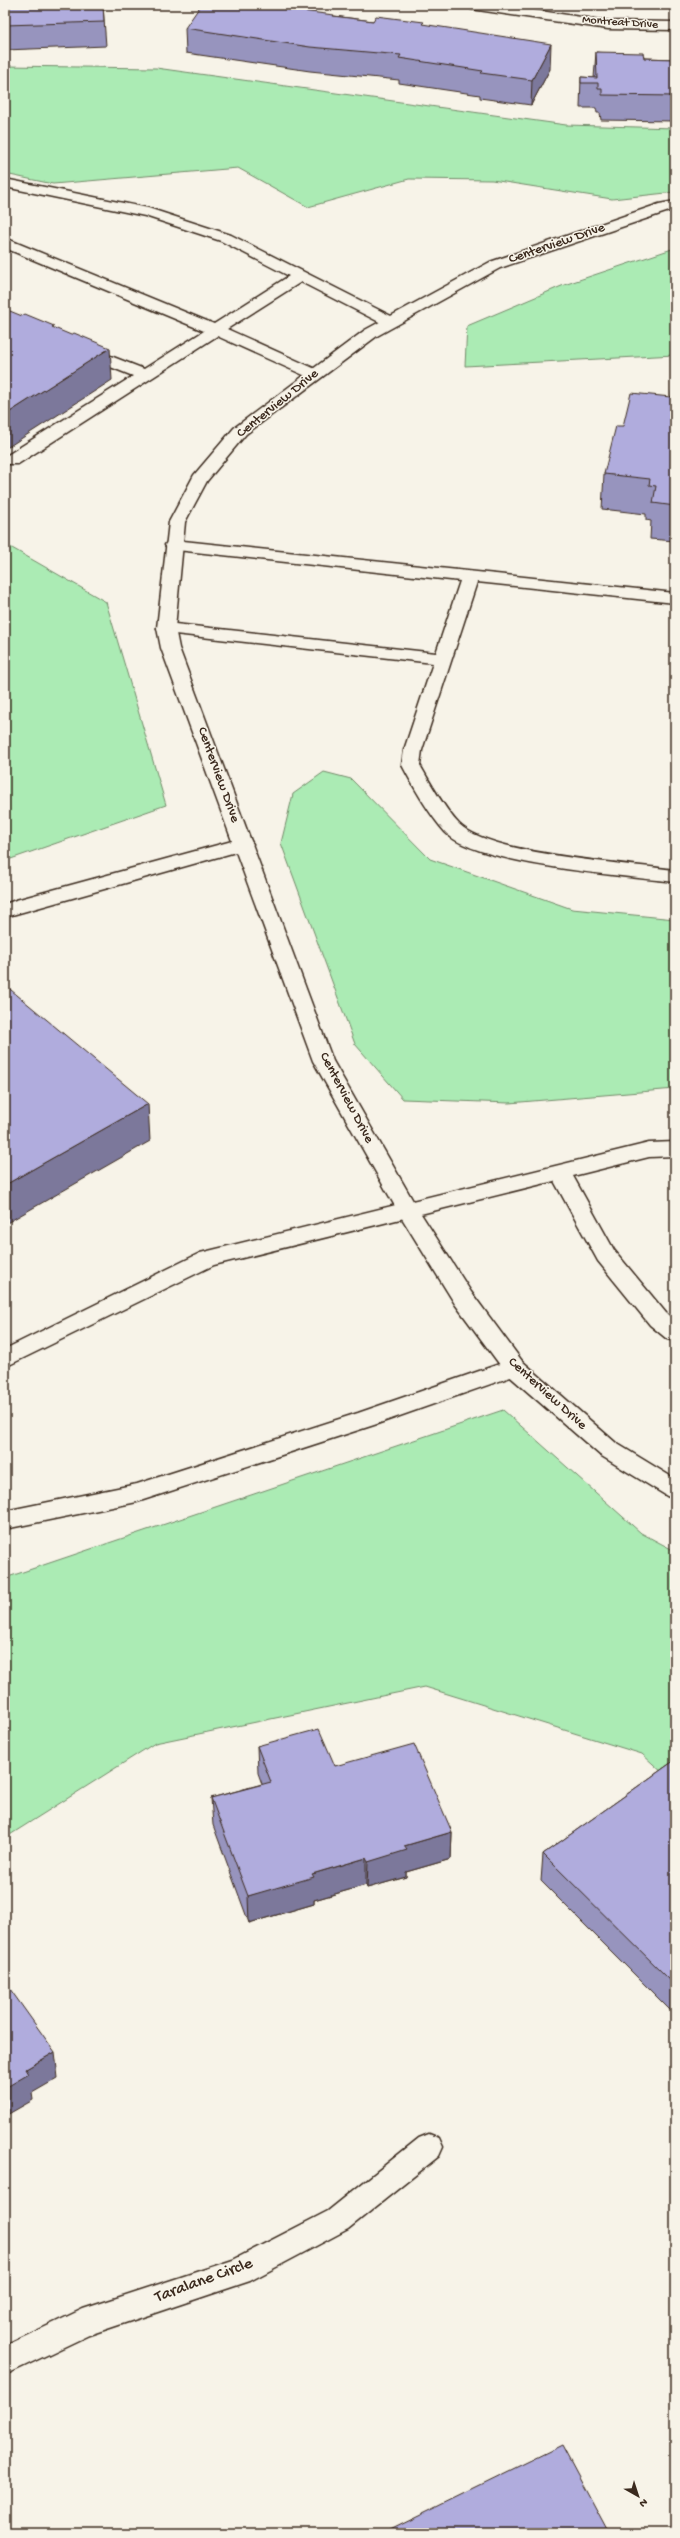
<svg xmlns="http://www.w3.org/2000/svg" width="680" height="2538" font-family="'Gochi Hand',sans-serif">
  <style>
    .green { fill: #abebb4; stroke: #738a69 }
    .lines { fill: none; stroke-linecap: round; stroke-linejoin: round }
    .lane-casing { stroke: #3b2a1e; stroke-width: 3 }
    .street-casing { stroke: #3b2a1e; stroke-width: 3 }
    .lane { fill: #f7f3e8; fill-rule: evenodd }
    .street { fill: #f7f3e8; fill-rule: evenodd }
    .wall { fill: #9794be; stroke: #3b2a1e }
    .shaded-wall { fill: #7b789b; stroke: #3b2a1e }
    .building { fill: #b0acdd; stroke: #3b2a1e }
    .labels { text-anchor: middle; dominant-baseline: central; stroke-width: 3; stroke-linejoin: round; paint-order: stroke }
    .far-street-label { font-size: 12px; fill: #3b2a1e; stroke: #f7f3e8 }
    .street-label { font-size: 14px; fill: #3b2a1e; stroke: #f7f3e8 }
    .near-street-label { font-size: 17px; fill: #3b2a1e; stroke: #f7f3e8 }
  </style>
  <rect width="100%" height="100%" fill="#f7f3e8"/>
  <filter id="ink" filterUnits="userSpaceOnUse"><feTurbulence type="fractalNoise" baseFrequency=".025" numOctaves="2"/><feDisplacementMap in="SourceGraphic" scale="8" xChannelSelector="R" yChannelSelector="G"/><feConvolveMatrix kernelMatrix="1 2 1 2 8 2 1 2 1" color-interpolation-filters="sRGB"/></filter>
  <g filter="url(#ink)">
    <g class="green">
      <polygon points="5,66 156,68 566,125 675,128 675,192 612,199 492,180 409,179 308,207 238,168 53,184 5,174"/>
      <polygon points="675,248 675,355 465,366 467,326 564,285"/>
      <polygon points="5,544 106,602 166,805 5,861"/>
      <polygon points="324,772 351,779 430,859 572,909 675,919 675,1089 509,1103 403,1099 355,1044 281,843 293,794"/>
      <polygon points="503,1410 641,1533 675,1551 675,1784 642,1754 425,1687 155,1743 5,1838 5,1578"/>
    </g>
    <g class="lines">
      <g class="lane-casing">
        <g id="lane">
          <polygon points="5,179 148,208 231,235 397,319 399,322 397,325 385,325 301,282 227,329 320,371 322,374 320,377 308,377 217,336 18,464 6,464 6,456 133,376 78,354 76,351 78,348 90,348 144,369 204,331 5,248 5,238 214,324 289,276 221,241 145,216 5,187"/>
          <path d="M 174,540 L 675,593 L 675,603 L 477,582 L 422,750 L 420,765 C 429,781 446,811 459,824 C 490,855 627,863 675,870 L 675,882 C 627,876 475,865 445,832 C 429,814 413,786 402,765 L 404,750 L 433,663 L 166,633 L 160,632 L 157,628 L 160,624 L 166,623 L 436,653 L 460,581 L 168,549 L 165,545 L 168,541 Z"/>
          <polygon points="243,838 250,840 253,844 250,848 5,917 5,904 16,900"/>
          <polygon points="675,1142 675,1156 649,1157 573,1176 614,1250 666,1313 675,1321 675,1341 667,1339 650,1325 598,1261 554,1181 214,1265 5,1367 5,1349 200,1253 649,1143"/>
          <polygon points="514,1359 522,1361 525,1367 522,1373 374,1425 137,1502 5,1529 5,1511 137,1484 358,1413"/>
        </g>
      </g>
      <g class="street-casing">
        <g id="street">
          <polygon points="464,5 499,5 608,21 675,22 675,30 608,29 471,9"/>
          <polygon points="675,201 675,209 500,268 377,336 246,434 207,481 185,522 175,628 179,648 333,1061 416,1206 471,1292 522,1361 616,1443 675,1479 675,1499 667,1496 600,1455 506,1373 455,1304 400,1215 313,1061 161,648 157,628 169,522 194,475 234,428 365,330 490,262 659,204"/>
          <polygon points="429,2134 439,2138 443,2147 439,2156 348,2229 250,2281 89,2335 5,2375 5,2346 83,2309 233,2260 328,2211 419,2138"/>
        </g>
      </g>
      <use href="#lane" class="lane"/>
      <use href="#street" class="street"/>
    </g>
    <g class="wall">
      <polygon points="5,5 103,5 106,46 5,50"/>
      <polygon points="295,10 334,16 373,21 424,25 550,69 531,105 480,98 480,95 399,83 399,80 310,71 186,53 185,28"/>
      <polygon points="596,52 644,58 675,59 675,121 601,120 600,113 597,113 596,108 580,108 581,77 594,78"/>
      <polygon points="675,380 675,541 650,539 651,521 646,520 646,514 602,509 604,474 623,426 671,397"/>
      <polygon points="257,1746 335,1766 452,1832 451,1859 406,1872 406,1877 367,1888 366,1885 314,1900 314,1904 249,1923 213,1825 211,1798 262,1784 258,1773"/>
      <polygon points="675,1760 675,2015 541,1881 543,1854"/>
    </g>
    <g class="shaded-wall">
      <polygon points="551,44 550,69 531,105 532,80"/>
      <polygon points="110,348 112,380 5,449 5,415"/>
      <polygon points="148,1104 150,1141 5,1224 5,1185"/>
      <polygon points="452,1832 451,1859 406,1872 406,1877 367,1888 368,1862 404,1846"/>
      <polygon points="366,1858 366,1885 314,1900 314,1904 249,1923 248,1896 312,1874"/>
      <polygon points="55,2052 58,2078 32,2093 33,2100 5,2116 5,2088 26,2069"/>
    </g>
    <g class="building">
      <polygon points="5,5 103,5 104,22 5,25"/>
      <polygon points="201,5 282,5 295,7 294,10 334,15 333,16 373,21 376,16 424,22 422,24 551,44 532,80 481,73 483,71 399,58 401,55 310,47 185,28"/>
      <polygon points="596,52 643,53 644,58 675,59 675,96 602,95 602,88 598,88 598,83 581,83 581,77 597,78"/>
      <polygon points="5,309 22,316 25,314 54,326 52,327 71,335 74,333 110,348 5,415"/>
      <polygon points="675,380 675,506 653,503 656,486 649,485 650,479 604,474 616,426 623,426 631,393 671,397"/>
      <polygon points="5,985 148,1104 5,1185"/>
      <polygon points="319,1729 335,1766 414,1744 452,1832 404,1846 407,1850 368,1862 366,1858 312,1874 314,1877 248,1896 211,1798 271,1782 257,1746"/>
      <polygon points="675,1760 675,1985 543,1854"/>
      <polygon points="5,1982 55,2052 26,2069 29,2074 5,2088"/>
      <polygon points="562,2445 609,2533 382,2533"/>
    </g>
  </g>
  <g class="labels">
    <g class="far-street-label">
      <text transform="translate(620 23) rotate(4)">Montreat Drive</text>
    </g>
    <g class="street-label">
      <text transform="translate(557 244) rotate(-19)">Centerview Drive</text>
      <text transform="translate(278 404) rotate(-39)">Centerview Drive</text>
      <text transform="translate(218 775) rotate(70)">Centerview Drive</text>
      <text transform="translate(346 1098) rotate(62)">Centerview Drive</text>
      <text transform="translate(547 1394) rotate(42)">Centerview Drive</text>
    </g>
    <g class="near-street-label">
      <text transform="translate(204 2281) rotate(-20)">Taralane Circle</text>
    </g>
  </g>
  <rect width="680" height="2538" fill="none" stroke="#f7f3e8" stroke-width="20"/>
  <rect x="10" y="10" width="660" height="2518" fill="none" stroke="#3b2a1e" stroke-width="1.5" filter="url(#ink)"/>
  <g transform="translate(638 2496) rotate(141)" stroke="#f7f3e8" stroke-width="3" paint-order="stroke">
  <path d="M0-3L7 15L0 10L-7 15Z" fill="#3b2a1e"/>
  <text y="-6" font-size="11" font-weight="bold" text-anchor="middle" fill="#3b2a1e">N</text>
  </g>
</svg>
